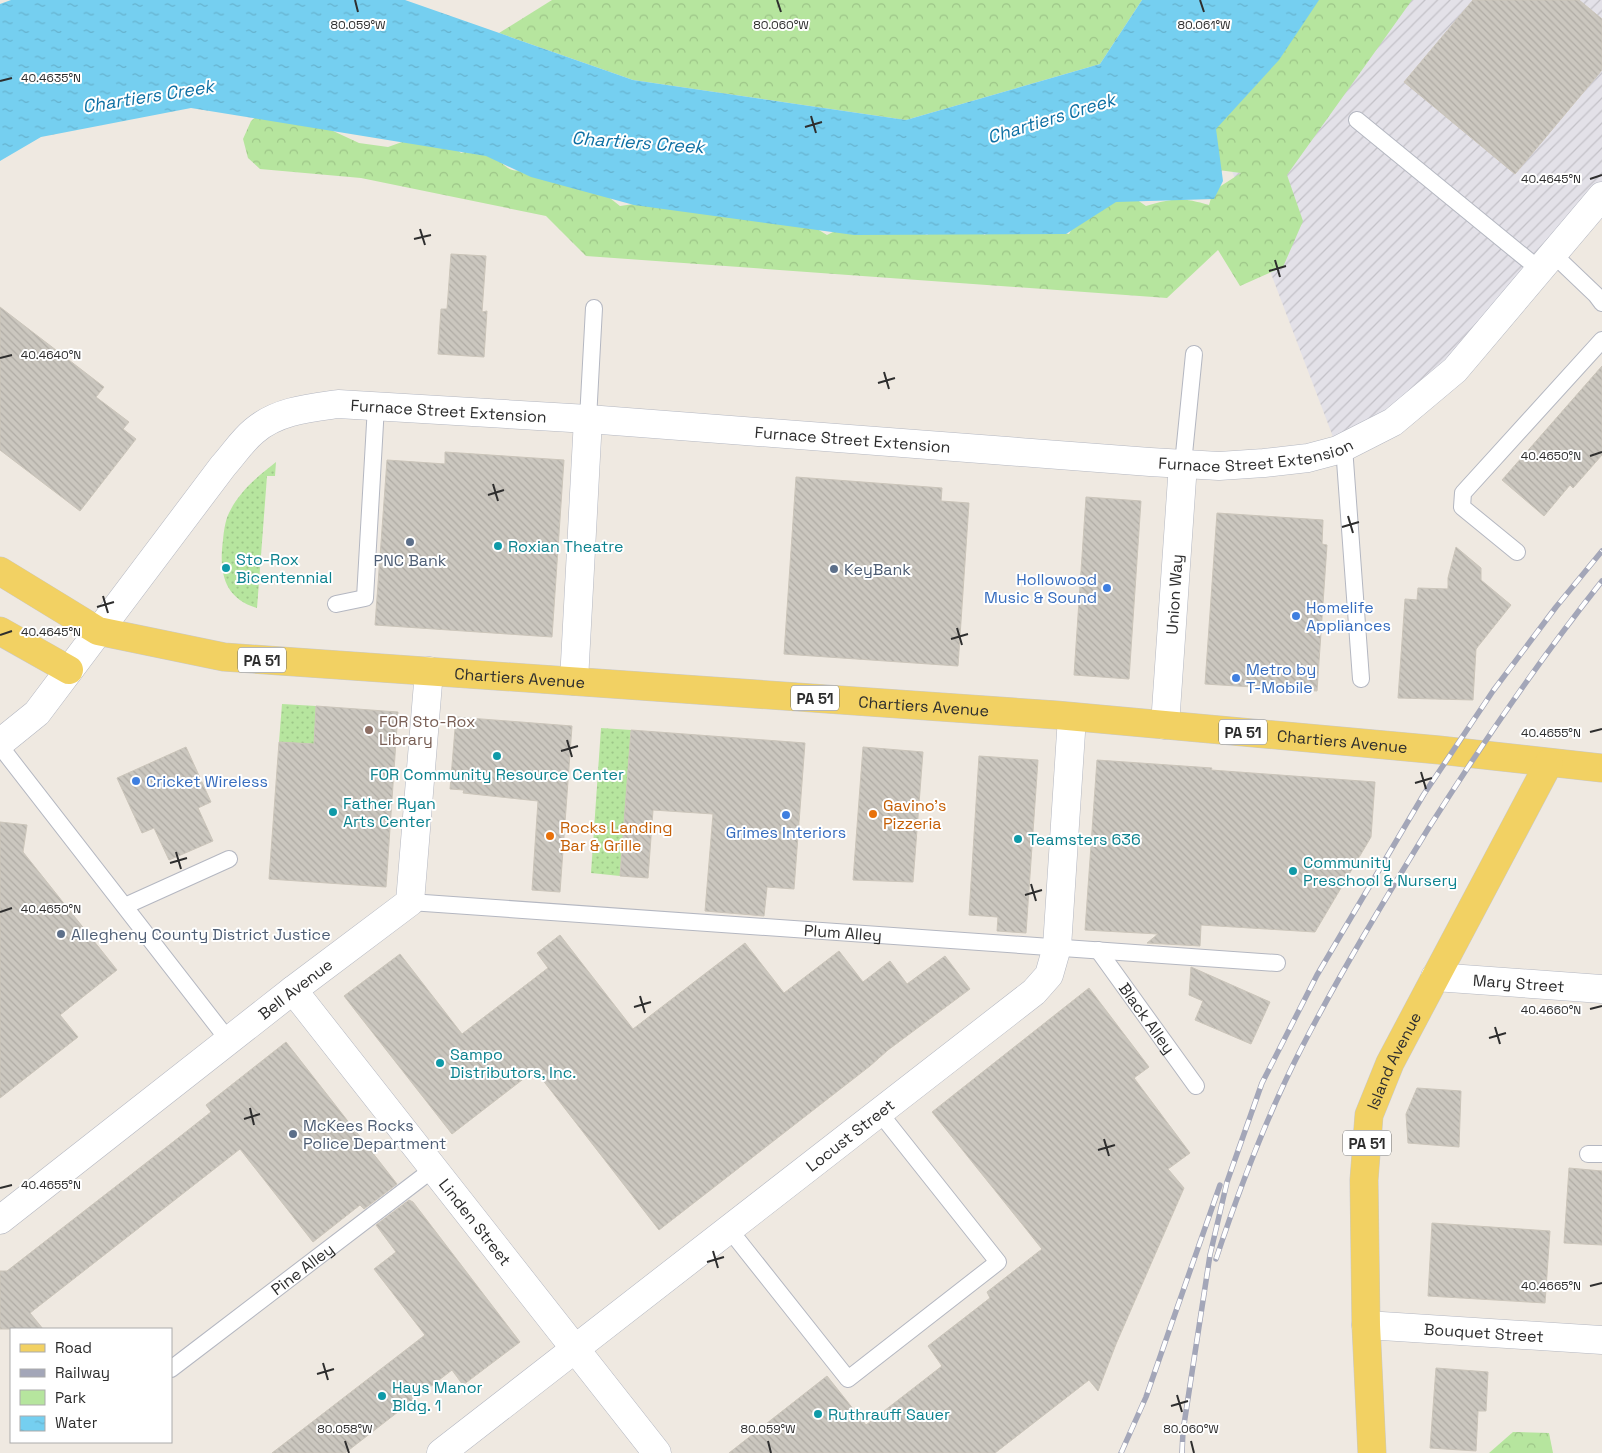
<svg xmlns="http://www.w3.org/2000/svg" width="1602" height="1453" font-family="'Space Grotesk',sans-serif">
  <style>
    .industrial { fill: url(#industrial-furrows) }
    .green { fill: url(#green-dots) }
    .forest { fill: url(#forest-crowns) }
    .water { fill: url(#water-ripples) }
    .building { fill: url(#building-back-hatch); stroke: #cbc5ba }
    .lines { fill: none; stroke-linecap: round; stroke-linejoin: round }
    .service-casing { stroke: #b4b7c1; stroke-width: 18 }
    .minor-casing { stroke: #b4b7c1; stroke-width: 29 }
    .primary-casing { stroke: #c9c9c9; stroke-width: 29 }
    .service { stroke: #fff; stroke-width: 16 }
    .minor { stroke: #fff; stroke-width: 28 }
    .primary { stroke: #f2d163; stroke-width: 28 }
    .rail-casing { stroke: #a3a6b8; stroke-width: 5.5 }
    .rail { stroke: #fff; stroke-width: 4; stroke-dasharray: 11; stroke-linecap: butt }
    .ticks { fill: none; stroke: #2e2e2e; stroke-width: 2 }
    .service-dot { fill: #5c6f8a; stroke: #fff; stroke-width: 2 }
    .culture-dot { fill: #0f9aa8; stroke: #fff; stroke-width: 2 }
    .shop-dot { fill: #3f7fe0; stroke: #fff; stroke-width: 2 }
    .education-dot { fill: #8d6e63; stroke: #fff; stroke-width: 2 }
    .food-dot { fill: #e8710a; stroke: #fff; stroke-width: 2 }
    .labels { text-anchor: middle; dominant-baseline: central; stroke-width: 4; stroke-linejoin: round; paint-order: stroke }
    .shield { fill: #fff; stroke: #6d6d6d; stroke-width: 1 }
    .shield-label { font-size: 15px; font-weight: bold; fill: #2e2e2e }
    .street-label { font-size: 16px; fill: #2e2e2e; stroke: #fff }
    .culture-label { font-size: 16px; fill: #0d838f; stroke: #fff; text-anchor: start }
    .service-label { font-size: 16px; fill: #4e5e75; stroke: #fff; text-anchor: start }
    .shop-label { font-size: 16px; fill: #366cbe; stroke: #fff; text-anchor: start }
    .education-label { font-size: 16px; fill: #785e54; stroke: #fff; text-anchor: start }
    .food-label { font-size: 16px; fill: #c56008; stroke: #fff; text-anchor: start }
    .water-label { font-size: 18px; font-style: italic; fill: #0d6fa3; stroke: #fff }
    .ticks-label { font-size: 12px; text-anchor: middle; fill: #2e2e2e; stroke: #fff; stroke-width: 4; stroke-linejoin: round; paint-order: stroke }
  </style>
  <defs>
    <pattern id="industrial-furrows" width="10" height="10" patternUnits="userSpaceOnUse" patternTransform="scale(1.25)"><rect width="10" height="10" fill="#e3e1e8"/><path d="M-1 1l2-2M0 10L10 0M9 11l2-2" fill="none" stroke="#c3c1c7"/></pattern>
    <pattern id="green-dots" width="8" height="8" patternUnits="userSpaceOnUse" patternTransform="scale(1.25)"><rect width="8" height="8" fill="#b6e59e"/><path d="M2 2h.1M6 6h.1" fill="none" stroke="#9dc588" stroke-width="1.8" stroke-linecap="round"/></pattern>
    <pattern id="forest-crowns" width="20" height="18" patternUnits="userSpaceOnUse" patternTransform="scale(1.25)"><rect width="20" height="18" fill="#b6e59e"/><path d="M2 6a3 3 0 1 1 6 0M12 15a3 3 0 1 1 6 0" fill="none" stroke="#9dc588"/></pattern>
    <pattern id="water-ripples" width="26" height="14" patternUnits="userSpaceOnUse" patternTransform="scale(1.25)"><rect width="26" height="14" fill="#75cff0"/><path d="M2 4q2-2 4 0t4 0M15 11q2-2 4 0t4 0" fill="none" stroke="#66b2ce"/></pattern>
    <pattern id="building-back-hatch" width="6" height="6" patternUnits="userSpaceOnUse" patternTransform="scale(1.25)"><rect width="6" height="6" fill="#cbc7bf"/><path d="M-1 5l2 2M0 0l6 6M5-1l2 2" fill="none" stroke="#afaba4"/></pattern>
  </defs>
  <rect width="100%" height="100%" fill="#efe9e1"/>
  <polygon class="industrial" points="1270,0 1602,0 1602,196 1497,322 1338,450 1216,129"/>
  <g class="green">
    <path d="M 276,462 L 275,476 L 267,476 L 257,608 C 223,598 219,571 223,540 C 224,531 225,521 229,513 C 239,492 258,476 276,462 Z"/>
    <polygon points="282,704 316,706 314,744 279,742"/>
    <polygon points="601,728 631,730 620,876 591,873"/>
  </g>
  <g class="forest">
    <polygon points="552,0 1142,0 1100,64 906,120 633,80 499,33"/>
    <path d="M 1311,0 L 1412,0 L 1287,175 L 1303,221 L 1283,267 L 1240,286 L 1218,250 L 1167,298 L 586,256 L 546,216 L 361,178 L 260,169 L 248,158 L 243,139 L 251,121 L 262,111 L 331,130 L 359,143 L 388,147 L 402,142 L 452,145 L 461,153 L 475,149 L 492,151 C 510,175 514,173 541,165 L 601,191 L 620,206 L 648,202 L 791,213 L 827,235 L 843,227 L 904,225 L 927,235 L 943,224 L 980,226 L 984,235 L 1004,226 L 1032,227 L 1069,234 L 1080,214 L 1130,195 L 1146,206 C 1173,198 1182,197 1209,205 L 1213,191 L 1241,173 L 1203,168 L 1193,156 Z"/>
    <polygon points="1513,1432 1549,1433 1553,1453 1489,1453"/>
  </g>
  <polygon class="water" points="11,0 405,0 633,80 906,120 1100,64 1142,0 1319,0 1279,60 1216,129 1223,181 1214,199 1116,202 1066,234 854,235 634,205 531,177 486,156 191,108 41,137 0,161 0,4"/>
  <g class="building">
    <polygon points="1473,0 1579,0 1602,19 1602,70 1515,174 1404,82"/>
    <polygon points="451,254 486,256 482,312 487,311 484,357 438,354 441,309 447,309"/>
    <polygon points="0,307 104,387 96,397 129,422 123,429 136,439 80,511 0,450"/>
    <polygon points="1602,366 1602,455 1573,488 1570,485 1544,516 1502,480"/>
    <polygon points="445,452 564,460 552,637 375,625 387,460 445,464"/>
    <polygon points="796,477 942,488 941,501 969,503 958,666 784,654"/>
    <polygon points="1086,497 1141,501 1129,679 1074,675"/>
    <polygon points="1217,513 1323,520 1322,544 1327,545 1317,691 1205,684"/>
    <polygon points="1456,547 1481,568 1481,580 1511,605 1476,649 1473,700 1398,698 1405,599 1417,600 1418,588 1448,589 1448,578"/>
    <polygon points="316,706 398,712 386,887 269,879 279,742 314,744"/>
    <polygon points="456,717 572,726 560,892 532,890 538,801 463,793 464,790 450,789"/>
    <polygon points="631,730 805,743 794,889 767,887 764,916 705,911 713,814 653,810 648,878 620,876"/>
    <polygon points="186,747 211,802 198,808 213,841 169,860 154,828 142,833 117,778"/>
    <polygon points="863,747 923,752 913,882 853,880"/>
    <polygon points="979,756 1038,760 1026,933 997,931 998,917 969,915"/>
    <polygon points="1097,760 1212,768 1211,770 1375,782 1371,837 1315,932 1201,925 1200,946 1147,943 1158,934 1085,930"/>
    <polygon points="0,822 27,825 23,852 117,970 60,1015 78,1037 0,1098"/>
    <polygon points="560,935 633,1029 745,943 784,993 839,951 863,982 890,961 907,984 945,956 970,989 888,1050 870,1066 659,1230 535,1070 452,1134 344,996 400,954 462,1034 548,968 537,953"/>
    <polygon points="1191,967 1270,1002 1251,1044 1195,1020 1203,1001 1189,995"/>
    <polygon points="1089,988 1149,1067 1134,1078 1190,1153 1168,1169 1184,1188 1116,1344 1098,1391 1089,1380 995,1453 729,1453 827,1376 866,1425 942,1366 928,1346 990,1298 987,1292 1042,1249 932,1112"/>
    <polygon points="286,1042 397,1184 364,1209 360,1205 313,1242 240,1149 30,1313 43,1329 0,1329 0,1271 7,1271 173,1142 211,1112 206,1105"/>
    <polygon points="1417,1088 1461,1091 1459,1147 1408,1143 1406,1114"/>
    <polygon points="1569,1168 1602,1171 1602,1245 1564,1243"/>
    <polygon points="409,1200 413,1202 520,1342 463,1385 452,1370 345,1453 272,1453 425,1335 374,1269 396,1252 376,1225"/>
    <polygon points="1432,1223 1550,1231 1545,1303 1428,1296"/>
    <polygon points="1436,1368 1488,1372 1486,1411 1478,1411 1476,1451 1430,1448"/>
  </g>
  <g class="lines">
    <g class="service-casing">
      <g id="service">
        <polyline points="1357,120 1540,270"/>
        <polyline points="1553,254 1596,295 1602,303"/>
        <polyline points="588,419 594,308"/>
        <polyline points="1344,447 1361,679"/>
        <polyline points="1183,464 1194,354"/>
        <polyline points="1517,552 1462,507 1463,493 1602,340"/>
        <polyline points="336,604 365,598 376,406"/>
        <polyline points="0,746 229,1041"/>
        <path id="s1" d="M 410,902 L 1277,963"/>
        <polyline points="125,906 229,859"/>
        <path id="s2" d="M 1098,950 L 1196,1086"/>
        <polyline points="1588,1154 1602,1154"/>
        <polyline points="729,1229 848,1379 998,1262 879,1112"/>
        <path id="s3" d="M 171,1369 L 433,1169"/>
      </g>
    </g>
    <g class="minor-casing">
      <g id="minor">
        <polyline points="574,681 588,419"/>
        <path id="s4" d="M 1165,725 L 1183,464"/>
        <path id="s5" d="M 0,743 L 37,713 L 223,466 C 233,455 242,441 254,431 C 277,411 309,408 338,404 L 588,419 L 1150,462 L 1219,466 L 1264,463 L 1308,458 L 1338,450 L 1393,422 L 1455,370 L 1602,196"/>
        <path id="s6" d="M 1435,977 L 1602,989"/>
        <path id="s7" d="M 293,990 L 657,1453"/>
        <path id="s8" d="M 0,1220 L 293,990 L 410,902 L 429,671"/>
        <path id="s9" d="M 1366,1325 L 1602,1340"/>
        <path id="s10" d="M 441,1453 L 1034,992 L 1049,975 L 1057,947 L 1072,717"/>
      </g>
    </g>
    <g class="primary-casing">
      <g id="primary">
        <path id="s11" d="M 0,571 L 98,631 L 224,657 L 1056,715 L 1439,750 L 1602,768"/>
        <polyline points="0,631 69,670"/>
        <path id="s12" d="M 1372,1453 L 1366,1325 L 1364,1180 L 1369,1115 L 1390,1063 L 1549,763"/>
      </g>
    </g>
    <use href="#service" class="service"/>
    <use href="#minor" class="minor"/>
    <use href="#primary" class="primary"/>
    <g class="rail-casing">
      <g id="rail">
        <path d="M 1216,1259 C 1240,1187 1267,1115 1302,1047 C 1340,973 1384,901 1428,829 C 1482,744 1539,660 1602,581"/>
        <polyline points="1121,1453 1146,1397 1220,1185"/>
        <polyline points="1182,1453 1183,1431 1210,1255 1227,1182 1262,1083 1317,975 1424,794 1493,691 1556,607 1602,551"/>
      </g>
    </g>
    <use href="#rail" class="rail"/>
  </g>
  <path class="ticks" d="M 355,0 L 358,12M 777,0 L 781,12M 1200,0 L 1204,12M 0,81 L 12,78M 811,116 L 816,133M 805,127 L 822,122M 1590,179 L 1602,175M 420,229 L 425,245M 414,239 L 431,235M 1275,260 L 1280,277M 1269,271 L 1286,266M 0,358 L 12,355M 884,372 L 889,389M 878,383 L 895,378M 1590,456 L 1602,452M 493,484 L 498,501M 488,495 L 504,490M 1348,516 L 1353,533M 1342,527 L 1359,522M 103,596 L 108,613M 97,607 L 114,602M 957,628 L 962,645M 0,635 L 12,631M 951,639 L 968,634M 1590,732 L 1602,729M 567,740 L 572,757M 561,751 L 578,746M 1421,772 L 1426,789M 1415,783 L 1432,778M 176,852 L 181,869M 170,863 L 187,858M 1031,884 L 1036,901M 1025,895 L 1042,890M 0,912 L 12,908M 640,996 L 645,1013M 634,1007 L 651,1002M 1590,1009 L 1602,1006M 1495,1027 L 1500,1044M 1489,1038 L 1506,1033M 250,1108 L 254,1125M 244,1119 L 260,1114M 1104,1139 L 1109,1156M 1098,1150 L 1115,1145M 0,1188 L 12,1185M 713,1251 L 718,1268M 707,1262 L 724,1257M 1590,1286 L 1602,1283M 323,1363 L 328,1380M 317,1374 L 334,1369M 1177,1395 L 1182,1412M 1171,1406 L 1188,1401M 345,1441 L 349,1453M 768,1441 L 771,1453M 1191,1441 L 1194,1453"/>
  <g class="service-dot">
    <circle cx="410" cy="542" r="5"/>
    <circle cx="834" cy="569" r="5"/>
    <circle cx="61" cy="934" r="5"/>
    <circle cx="293" cy="1134" r="5"/>
  </g>
  <g class="culture-dot">
    <circle cx="498" cy="546" r="5"/>
    <circle cx="226" cy="568" r="5"/>
    <circle cx="497" cy="756" r="5"/>
    <circle cx="333" cy="812" r="5"/>
    <circle cx="1018" cy="839" r="5"/>
    <circle cx="1293" cy="871" r="5"/>
    <circle cx="440" cy="1063" r="5"/>
    <circle cx="382" cy="1396" r="5"/>
    <circle cx="818" cy="1414" r="5"/>
  </g>
  <g class="shop-dot">
    <circle cx="1107" cy="588" r="5"/>
    <circle cx="1296" cy="616" r="5"/>
    <circle cx="1236" cy="678" r="5"/>
    <circle cx="136" cy="781" r="5"/>
    <circle cx="786" cy="815" r="5"/>
  </g>
  <circle class="education-dot" cx="369" cy="730" r="5"/>
  <g class="food-dot">
    <circle cx="873" cy="814" r="5"/>
    <circle cx="550" cy="836" r="5"/>
  </g>
  <g class="labels">
    <g class="shield">
      <rect x="238" y="647.5" width="48" height="25" rx="4"/>
      <rect x="791" y="685.5" width="48" height="25" rx="4"/>
      <rect x="1219" y="719.5" width="48" height="25" rx="4"/>
      <rect x="1343" y="1130.5" width="48" height="25" rx="4"/>
    </g>
    <g class="shield-label">
      <text x="262" y="660">PA 51</text>
      <text x="815" y="698">PA 51</text>
      <text x="1243" y="732">PA 51</text>
      <text x="1367" y="1143">PA 51</text>
    </g>
    <g class="street-label">
      <text stroke="none"><textPath href="#s5" startOffset="604">Furnace Street Extension</textPath></text>
      <text stroke="none"><textPath href="#s5" startOffset="1009">Furnace Street Extension</textPath></text>
      <text stroke="none"><textPath href="#s5" startOffset="1414">Furnace Street Extension</textPath></text>
      <text stroke="none"><textPath href="#s4" startOffset="131">Union Way</textPath></text>
      <text stroke="none"><textPath href="#s11" startOffset="540">Chartiers Avenue</textPath></text>
      <text stroke="none"><textPath href="#s11" startOffset="945">Chartiers Avenue</textPath></text>
      <text stroke="none"><textPath href="#s11" startOffset="1365">Chartiers Avenue</textPath></text>
      <text stroke="none"><textPath href="#s1" startOffset="434">Plum Alley</textPath></text>
      <text stroke="none"><textPath href="#s6" startOffset="84">Mary Street</textPath></text>
      <text stroke="none"><textPath href="#s8" startOffset="375">Bell Avenue</textPath></text>
      <text stroke="none"><textPath href="#s2" startOffset="84">Black Alley</textPath></text>
      <text stroke="none"><textPath href="#s12" startOffset="398">Island Avenue</textPath></text>
      <text stroke="none"><textPath href="#s10" startOffset="518">Locust Street</textPath></text>
      <text stroke="none"><textPath href="#s7" startOffset="295">Linden Street</textPath></text>
      <text stroke="none"><textPath href="#s3" startOffset="165">Pine Alley</textPath></text>
      <text stroke="none"><textPath href="#s9" startOffset="118">Bouquet Street</textPath></text>
    </g>
    <g class="culture-label">
      <text x="508" y="546">Roxian Theatre</text>
      <text x="236" y="559">Sto-Rox<tspan x="236" dy="18">Bicentennial</tspan></text>
      <text x="497" y="774" text-anchor="middle">FOR Community Resource Center</text>
      <text x="343" y="803">Father Ryan<tspan x="343" dy="18">Arts Center</tspan></text>
      <text x="1028" y="839">Teamsters 636</text>
      <text x="1303" y="862">Community<tspan x="1303" dy="18">Preschool &amp; Nursery</tspan></text>
      <text x="450" y="1054">Sampo<tspan x="450" dy="18">Distributors, Inc.</tspan></text>
      <text x="392" y="1387">Hays Manor<tspan x="392" dy="18">Bldg. 1</tspan></text>
      <text x="828" y="1414">Ruthrauff Sauer</text>
    </g>
    <g class="service-label">
      <text x="410" y="560" text-anchor="middle">PNC Bank</text>
      <text x="844" y="569">KeyBank</text>
      <text x="71" y="934">Allegheny County District Justice</text>
      <text x="303" y="1125">McKees Rocks<tspan x="303" dy="18">Police Department</tspan></text>
    </g>
    <g class="shop-label">
      <text x="1097" y="579" text-anchor="end">Hollowood<tspan x="1097" dy="18">Music &amp; Sound</tspan></text>
      <text x="1306" y="607">Homelife<tspan x="1306" dy="18">Appliances</tspan></text>
      <text x="1246" y="669">Metro by<tspan x="1246" dy="18">T-Mobile</tspan></text>
      <text x="146" y="781">Cricket Wireless</text>
      <text x="786" y="832" text-anchor="middle">Grimes Interiors</text>
    </g>
    <g class="education-label">
      <text x="379" y="721">FOR Sto-Rox<tspan x="379" dy="18">Library</tspan></text>
    </g>
    <g class="food-label">
      <text x="883" y="805">Gavino's<tspan x="883" dy="18">Pizzeria</tspan></text>
      <text x="560" y="827">Rocks Landing<tspan x="560" dy="18">Bar &amp; Grille</tspan></text>
    </g>
    <g class="water-label">
      <text transform="translate(148 96) rotate(-9)">Chartiers Creek</text>
      <text transform="translate(1051 118) rotate(-17)">Chartiers Creek</text>
      <text transform="translate(638 142) rotate(4)">Chartiers Creek</text>
    </g>
  </g>
  <g class="ticks-label">
    <text x="358" y="29">80.059°W</text>
    <text x="781" y="29">80.060°W</text>
    <text x="1204" y="29">80.061°W</text>
    <text x="51" y="82">40.4635°N</text>
    <text x="1551" y="183">40.4645°N</text>
    <text x="51" y="359">40.4640°N</text>
    <text x="1551" y="460">40.4650°N</text>
    <text x="51" y="636">40.4645°N</text>
    <text x="1551" y="737">40.4655°N</text>
    <text x="51" y="913">40.4650°N</text>
    <text x="1551" y="1014">40.4660°N</text>
    <text x="51" y="1189">40.4655°N</text>
    <text x="1551" y="1290">40.4665°N</text>
    <text x="345" y="1433">80.058°W</text>
    <text x="768" y="1433">80.059°W</text>
    <text x="1191" y="1433">80.060°W</text>
  </g>
  <rect x="10" y="1328" width="162" height="115" fill="#ffffff" stroke="#ababab"/>
  <rect x="20" y="1344" width="25" height="8" fill="#f2d163" stroke="#ababab"/>
  <text x="55" y="1353" font-size="15" fill="#2e2e2e">Road</text>
  <rect x="20" y="1369" width="25" height="8" fill="#a3a6b8" stroke="#ababab"/>
  <text x="55" y="1378" font-size="15" fill="#2e2e2e">Railway</text>
  <rect x="20" y="1390" width="25" height="15" fill="#b6e59e" stroke="#ababab"/>
  <text x="55" y="1403" font-size="15" fill="#2e2e2e">Park</text>
  <rect x="20" y="1416" width="25" height="15" fill="url(#water-ripples)" stroke="#ababab"/>
  <text x="55" y="1428" font-size="15" fill="#2e2e2e">Water</text>
</svg>
